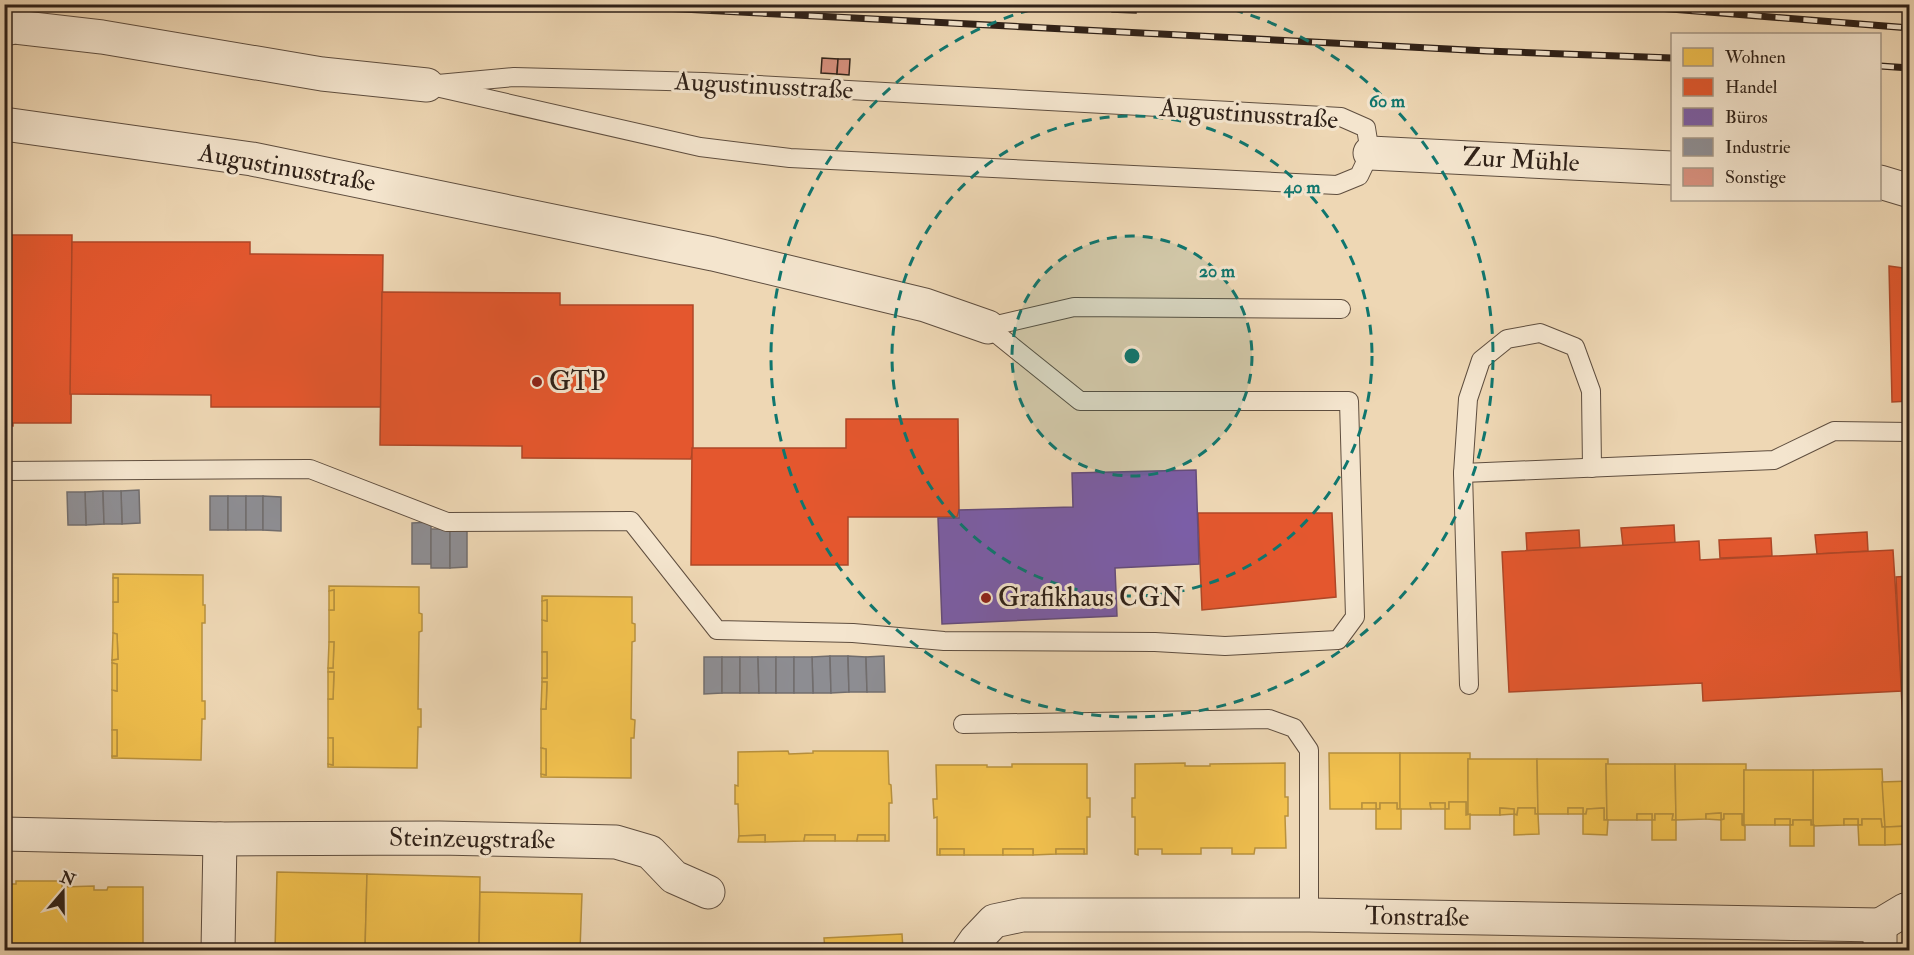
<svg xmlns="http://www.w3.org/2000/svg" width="1914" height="955" font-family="'IM FELL Double Pica',serif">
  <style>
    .homes { fill: #f2c14e; stroke: #b8913e; stroke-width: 1.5 }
    .shops { fill: #e4572e; stroke: #ae4727; stroke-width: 1.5 }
    .offices { fill: #7b5ea7; stroke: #644c7c; stroke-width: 1.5 }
    .industry { fill: #8d8d92; stroke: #716d6d; stroke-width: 1.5 }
    .building { fill: #d8907e; stroke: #2f2118; stroke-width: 1.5 }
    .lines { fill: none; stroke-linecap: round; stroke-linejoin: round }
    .service-casing { stroke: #5f4e3f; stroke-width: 20 }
    .minor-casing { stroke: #5f4e3f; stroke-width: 35 }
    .service { stroke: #f4e5ce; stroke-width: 18 }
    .minor { stroke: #f4e5ce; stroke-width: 33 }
    .rail-casing { stroke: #2f2118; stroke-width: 7 }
    .rail { stroke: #f4e5ce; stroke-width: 4.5; stroke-dasharray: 14; stroke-linecap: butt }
    .ring { fill: none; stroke: #0f766e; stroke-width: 3; stroke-dasharray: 10 8 }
    .poi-dot { fill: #8f2418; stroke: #f4e5ce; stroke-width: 2 }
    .labels { text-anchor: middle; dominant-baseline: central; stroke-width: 6; stroke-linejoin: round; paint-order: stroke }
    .street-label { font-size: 26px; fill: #2f2118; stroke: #f4e5ce }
    .poi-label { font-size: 26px; fill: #2f2118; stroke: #f4e5ce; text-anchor: start }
    .centre { fill: #0f766e; stroke: #f4e5ce; stroke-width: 3 }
    .ring-label { font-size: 18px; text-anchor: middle; font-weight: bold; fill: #0f766e; stroke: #f4e5ce; stroke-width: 6; stroke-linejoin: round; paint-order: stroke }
  </style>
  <rect width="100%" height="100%" fill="#eed7b4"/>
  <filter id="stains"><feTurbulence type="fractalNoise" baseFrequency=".00333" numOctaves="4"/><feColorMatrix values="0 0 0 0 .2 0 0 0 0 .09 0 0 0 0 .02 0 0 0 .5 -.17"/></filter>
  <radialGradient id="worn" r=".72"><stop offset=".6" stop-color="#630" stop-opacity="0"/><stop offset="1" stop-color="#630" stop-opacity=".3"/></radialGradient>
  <g class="homes">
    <polygon points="113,574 203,575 203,605 205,605 205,623 202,623 202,701 205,701 205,719 202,719 201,760 112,758 112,756 117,756 117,730 112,730 112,690 117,691 117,664 112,663 112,660 118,659 117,634 113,633 113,602 118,602 118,578 113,578"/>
    <rect x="113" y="578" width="5" height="24"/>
    <polygon points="329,586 419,587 419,613 422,614 422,631 419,632 418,709 421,709 421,727 418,727 417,768 328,767 328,764 333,765 333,738 328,738 328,699 333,699 334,672 328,672 328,668 333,668 334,642 329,642 329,610 334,610 334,590 329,591"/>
    <polygon points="334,590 334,610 329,610 329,591"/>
    <polygon points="542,596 632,597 632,623 635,624 635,641 632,642 631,719 635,720 634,738 631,738 631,778 541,777 541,774 546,775 546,749 541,748 541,709 546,709 547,682 542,682 542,678 547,678 547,652 542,652 542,620 547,621 547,600 542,601"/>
    <polygon points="547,600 547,621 542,620 542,601"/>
    <polygon points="113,633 117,634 118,659 112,660"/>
    <polygon points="329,642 334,642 333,668 328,668"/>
    <rect x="542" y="652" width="5" height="26"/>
    <polygon points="112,663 117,664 117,691 112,690"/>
    <polygon points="328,672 334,672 333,699 328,699"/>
    <polygon points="542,682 547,682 546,709 541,709"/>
    <rect x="112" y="730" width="5" height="26"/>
    <polygon points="328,738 333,738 333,765 328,764"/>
    <polygon points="541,748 546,749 546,775 541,774"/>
    <polygon points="788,751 789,754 813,753 813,751 888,751 889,784 891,785 892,803 889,803 889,841 885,841 885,835 858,835 857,841 835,841 835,835 805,835 804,841 765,842 765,835 739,836 738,804 735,804 735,785 738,786 738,752"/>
    <polygon points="1329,753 1400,753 1400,809 1397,809 1397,803 1380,803 1380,809 1376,809 1376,803 1362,803 1362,809 1330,809"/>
    <polygon points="1400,753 1470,753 1470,759 1468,759 1468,815 1466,815 1466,802 1449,802 1449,809 1445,809 1445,803 1430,803 1431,809 1400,809"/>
    <polygon points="1468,759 1537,759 1538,814 1535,814 1535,808 1518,808 1517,815 1514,814 1514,809 1500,808 1500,815 1468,815"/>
    <polygon points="1537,759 1608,759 1608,764 1606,764 1607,820 1604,820 1604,808 1587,809 1586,814 1583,814 1583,808 1568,808 1568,814 1538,814"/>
    <polygon points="1185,763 1185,766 1210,766 1210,764 1285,763 1285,797 1288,797 1288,816 1285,816 1286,848 1255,848 1254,854 1232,854 1232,848 1201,848 1201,854 1162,854 1162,849 1138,849 1138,855 1135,854 1135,817 1132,817 1132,798 1135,798 1135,764"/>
    <polygon points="1012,764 1087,764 1087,798 1090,798 1090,817 1087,817 1087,854 1084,854 1084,849 1056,849 1056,854 1033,855 1033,849 1003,849 1003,855 964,855 964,849 940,849 940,855 937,855 937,817 934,818 933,799 937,799 936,765 987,765 987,767 1012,767"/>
    <polygon points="1606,764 1675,764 1676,820 1672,820 1673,814 1655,814 1655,820 1652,820 1652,814 1637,814 1637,820 1607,820"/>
    <polygon points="1675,764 1746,764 1746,770 1744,770 1744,825 1742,825 1742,814 1724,814 1724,819 1721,820 1721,813 1706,814 1706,819 1676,820"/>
    <polygon points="1882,769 1885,827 1882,827 1881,819 1862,819 1862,825 1858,825 1858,819 1844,819 1844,825 1813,826 1813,770"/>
    <polygon points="1744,770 1813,770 1813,826 1811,825 1811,820 1793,820 1793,825 1790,825 1790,819 1775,819 1775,825 1744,825"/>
    <polygon points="1910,781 1910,826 1885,827 1882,782"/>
    <polygon points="1449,802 1466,802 1466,815 1470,814 1470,829 1445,829 1445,809 1449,809"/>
    <rect x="1362" y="803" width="14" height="6"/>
    <polygon points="1380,803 1397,803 1397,809 1401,809 1401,829 1376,829 1376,809 1380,809"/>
    <polygon points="1430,803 1445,803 1445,809 1431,809"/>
    <polygon points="1500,808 1514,809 1514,814 1500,815"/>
    <polygon points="1518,808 1535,808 1535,814 1538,814 1539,834 1514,835 1514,814 1517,815"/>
    <rect x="1568" y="808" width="15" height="6"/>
    <polygon points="1604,808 1604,820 1608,820 1607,835 1583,834 1583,814 1586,814 1587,809"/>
    <polygon points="1721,813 1721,820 1706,819 1706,814"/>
    <rect x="1637" y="814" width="15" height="6"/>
    <polygon points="1655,814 1673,814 1672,820 1676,820 1676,840 1652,840 1652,820 1655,820"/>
    <polygon points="1724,814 1742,814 1742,825 1745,826 1745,840 1721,840 1721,820 1724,819"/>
    <rect x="1775" y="819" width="15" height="6"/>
    <rect x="1844" y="819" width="14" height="6"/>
    <polygon points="1862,819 1881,819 1882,827 1885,827 1885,845 1859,845 1858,825 1862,825"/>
    <polygon points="1793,820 1811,820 1811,825 1814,825 1814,846 1790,846 1790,825 1793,825"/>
    <polygon points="1909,826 1910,844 1885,845 1885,827"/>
    <polygon points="765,835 765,842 738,842 739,836"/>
    <polygon points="805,835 835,835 835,841 804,841"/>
    <polygon points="858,835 885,835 885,841 857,841"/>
    <rect x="940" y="849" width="24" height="6"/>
    <rect x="1003" y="849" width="30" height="6"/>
    <rect x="1056" y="849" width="28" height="5"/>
    <polygon points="277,872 367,874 365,950 275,950"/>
    <polygon points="367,874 480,877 479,950 365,950"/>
    <polygon points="16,881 62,881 62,887 94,886 94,890 107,890 108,887 143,887 143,950 4,950 4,884 16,884"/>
    <polygon points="480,892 582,894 580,950 479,950"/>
    <polygon points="902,934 903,950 825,950 824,938"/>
  </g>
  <g class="shops">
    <polygon points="9,235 72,235 71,423 13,423 13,426 4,425 4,247 9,247"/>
    <polygon points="72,242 250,242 250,254 383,255 381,407 211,407 211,395 70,394"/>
    <polygon points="1889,266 1910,269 1910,401 1892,402"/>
    <polygon points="382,292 560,293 560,305 693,305 693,448 691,459 524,458 522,458 522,446 380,445"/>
    <polygon points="846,419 958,419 959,510 957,517 848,517 848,565 691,565 692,448 846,448"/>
    <polygon points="1198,513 1332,513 1336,597 1202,610"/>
    <polygon points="1674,525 1675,543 1623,546 1621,528"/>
    <polygon points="1579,530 1580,548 1527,551 1526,533"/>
    <polygon points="1867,532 1868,551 1817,554 1815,535"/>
    <polygon points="1771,538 1772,556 1720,558 1719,540"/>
    <polygon points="1699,541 1700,560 1893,550 1902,691 1703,701 1702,683 1509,692 1502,552"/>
    <polygon points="1910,576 1910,726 1903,727 1896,577"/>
  </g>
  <polygon class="offices" points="1196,470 1199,564 1115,568 1117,616 942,624 938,518 959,518 959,510 1073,507 1072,473"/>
  <g class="industry">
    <polygon points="139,490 140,523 122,524 121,491"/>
    <polygon points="103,491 104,524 86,525 85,492"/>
    <polygon points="103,491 121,491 122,524 104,524"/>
    <polygon points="67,492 85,492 86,525 68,525"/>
    <rect x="210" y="496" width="18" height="34"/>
    <rect x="228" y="496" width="18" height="34"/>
    <rect x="246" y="496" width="17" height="34"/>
    <polygon points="263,496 281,497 281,531 263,530"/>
    <polygon points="431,522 431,564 412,564 412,523"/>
    <rect x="431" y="529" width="19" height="39"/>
    <polygon points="450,529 467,529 467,567 450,568"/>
    <polygon points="830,656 831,693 813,693 812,657"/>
    <polygon points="830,656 848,656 849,692 831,693"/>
    <polygon points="848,656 866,657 867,692 849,692"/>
    <polygon points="884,656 885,692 867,692 866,657"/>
    <polygon points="704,657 722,657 722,693 704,694"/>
    <rect x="722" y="657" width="18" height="36"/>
    <polygon points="740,657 758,657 759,693 740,693"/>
    <polygon points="758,657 776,657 776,693 759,693"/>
    <rect x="776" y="657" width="18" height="36"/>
    <polygon points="794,657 812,657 813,693 794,693"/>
  </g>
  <g class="building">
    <polygon points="1057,4 1096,4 1096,10 1056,8"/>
    <polygon points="1112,4 1136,4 1136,13 1112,12"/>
    <polygon points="822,58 838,59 837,74 821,73"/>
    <polygon points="838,59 850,59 849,75 837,74"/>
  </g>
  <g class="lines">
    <g class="service-casing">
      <g id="service">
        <polygon points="514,77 704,82 1341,117 1366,128 1370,153 1359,176 1337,185 790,158 700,147 427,85"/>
        <polyline points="988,327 1074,307 1341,309"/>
        <polyline points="4,471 310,469 447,522 631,521 717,630 853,633 944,641 1155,642 1225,646 1338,640 1355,617 1349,401 1080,401 988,327"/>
        <polyline points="1463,473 1774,460 1834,431 1910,432"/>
        <polyline points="1469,685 1463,473 1468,399 1481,360 1507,339 1540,333 1575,347 1591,391 1592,468"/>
        <polyline points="963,724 1269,719 1294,728 1309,750 1309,915"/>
      </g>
    </g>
    <g class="minor-casing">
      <g id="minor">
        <polyline points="4,29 15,27 102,37 322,74 427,85"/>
        <polyline points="4,124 252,159 713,254 925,305 988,327"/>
        <polyline points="1370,153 1672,168"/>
        <polyline points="1880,182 1910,191"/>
        <polyline points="4,834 220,839 439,838 616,842 650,852 674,877 708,892"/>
        <polyline points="1880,925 1905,910 1910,910"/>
        <polyline points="218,950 220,839"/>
        <polyline points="969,950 976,940 994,921 1022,915 1309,915 1880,925 1880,950"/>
      </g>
    </g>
    <use href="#service" class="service"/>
    <use href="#minor" class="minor"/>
    <g class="rail-casing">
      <g id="rail">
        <polyline points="585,4 1487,51 1672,58"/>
        <polyline points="1608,4 1910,28"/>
        <polyline points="1880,66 1910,68"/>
      </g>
    </g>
    <use href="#rail" class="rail"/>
  </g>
  <circle cx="1132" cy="356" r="120" fill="#0f766e" fill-opacity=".12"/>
  <g class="ring">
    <circle cx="1132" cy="356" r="120"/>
    <circle cx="1132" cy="356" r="240"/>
    <path d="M1216 5A361 361 0 1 1 1048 5"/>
  </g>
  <g class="poi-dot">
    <circle cx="537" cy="382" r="6"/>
    <circle cx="986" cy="598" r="6"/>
  </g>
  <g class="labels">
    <g class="street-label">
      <text transform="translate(764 86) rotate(3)">Augustinusstraße</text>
      <text transform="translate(1249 114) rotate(4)">Augustinusstraße</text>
      <text transform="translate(1521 160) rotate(3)">Zur Mühle</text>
      <text transform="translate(287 168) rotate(10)">Augustinusstraße</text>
      <text transform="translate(472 839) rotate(1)">Steinzeugstraße</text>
      <text transform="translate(1417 917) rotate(1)">Tonstraße</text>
    </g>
    <g class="poi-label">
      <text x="549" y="382">GTP</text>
      <text x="998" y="598">Grafikhaus CGN</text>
    </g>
  </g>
  <circle cx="1132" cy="356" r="9" class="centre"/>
  <g class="ring-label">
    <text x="1387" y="107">60 m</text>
    <text x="1302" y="193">40 m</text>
    <text x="1217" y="277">20 m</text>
  </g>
  <rect width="1914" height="955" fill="none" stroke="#eed7b4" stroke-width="24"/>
  <rect x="6" y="6" width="1902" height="943" fill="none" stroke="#2f2118" stroke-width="3"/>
  <rect x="12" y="12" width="1890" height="931" fill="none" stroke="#2f2118" stroke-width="1.5"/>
  <rect x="1671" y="33" width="210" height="168" fill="#f4e5ce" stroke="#a59785" stroke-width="1.5"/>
  <rect x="1683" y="48" width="30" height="18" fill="#f2c14e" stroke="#a59785" stroke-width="1.5"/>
  <text x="1725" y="63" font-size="18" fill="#2f2118">Wohnen</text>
  <rect x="1683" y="78" width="30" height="18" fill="#e4572e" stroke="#a59785" stroke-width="1.5"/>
  <text x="1725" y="93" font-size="18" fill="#2f2118">Handel</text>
  <rect x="1683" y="108" width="30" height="18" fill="#7b5ea7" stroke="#a59785" stroke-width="1.5"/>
  <text x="1725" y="123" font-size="18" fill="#2f2118">Büros</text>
  <rect x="1683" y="138" width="30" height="18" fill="#8d8d92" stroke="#a59785" stroke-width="1.5"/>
  <text x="1725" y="153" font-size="18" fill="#2f2118">Industrie</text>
  <rect x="1683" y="168" width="30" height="18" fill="#d8907e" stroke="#a59785" stroke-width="1.5"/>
  <text x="1725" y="183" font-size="18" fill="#2f2118">Sonstige</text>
  <g transform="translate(63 892) rotate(20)" stroke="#f4e5ce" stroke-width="4.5" paint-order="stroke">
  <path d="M0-4.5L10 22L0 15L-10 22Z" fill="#2f2118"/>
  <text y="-9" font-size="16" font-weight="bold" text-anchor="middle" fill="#2f2118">N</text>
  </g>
  <rect width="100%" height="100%" filter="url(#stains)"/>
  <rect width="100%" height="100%" fill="url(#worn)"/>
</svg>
